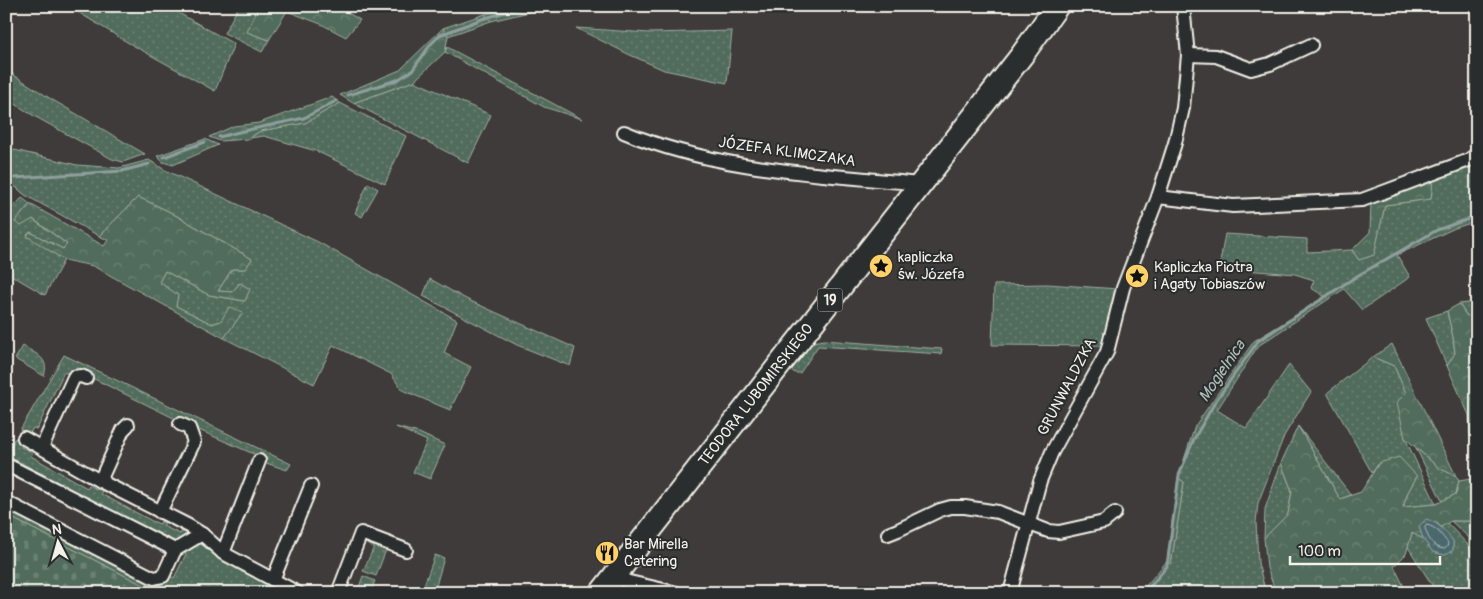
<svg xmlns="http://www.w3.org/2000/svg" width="1483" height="599" font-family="Pangolin,sans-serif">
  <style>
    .green { fill: url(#green-dots); stroke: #a2aea2 }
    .forest { fill: url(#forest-crowns); stroke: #a2aea2 }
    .cemetery { fill: url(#cemetery-stones); stroke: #a2aea2 }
    .water { fill: url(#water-ripples); stroke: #8f9f9e }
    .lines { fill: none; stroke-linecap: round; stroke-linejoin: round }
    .shore { stroke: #b0bbb7; stroke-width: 1 }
    .stream { stroke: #8f9f9e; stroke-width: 3 }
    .street-casing { stroke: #f4f1e8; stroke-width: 16 }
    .highway-casing { stroke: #f4f1e8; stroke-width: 26 }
    .street { stroke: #2a2d2e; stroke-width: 12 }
    .highway { stroke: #2a2d2e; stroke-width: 22 }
    .labels { text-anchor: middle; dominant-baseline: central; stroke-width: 4; stroke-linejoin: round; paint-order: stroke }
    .shield { fill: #2a2d2e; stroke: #b7b6b0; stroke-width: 1 }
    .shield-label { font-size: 14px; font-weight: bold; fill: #f4f1e8 }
    .street-label { font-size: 15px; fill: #f4f1e8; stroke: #2a2d2e }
    .poi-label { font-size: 15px; fill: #f4f1e8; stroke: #2a2d2e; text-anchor: start }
    .water-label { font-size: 16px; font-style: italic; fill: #b0bbb7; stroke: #2a2d2e }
  </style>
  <defs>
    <pattern id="green-dots" width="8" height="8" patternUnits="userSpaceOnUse" patternTransform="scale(1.25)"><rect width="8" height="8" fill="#516c5b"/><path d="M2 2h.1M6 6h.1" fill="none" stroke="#6b8173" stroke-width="1.8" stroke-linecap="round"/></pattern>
    <pattern id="forest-crowns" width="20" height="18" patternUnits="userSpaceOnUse" patternTransform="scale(1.25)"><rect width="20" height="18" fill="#516c5b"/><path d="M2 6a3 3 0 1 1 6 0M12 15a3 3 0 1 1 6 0" fill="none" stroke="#6b8173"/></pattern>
    <pattern id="cemetery-stones" width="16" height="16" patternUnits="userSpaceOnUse" patternTransform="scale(1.25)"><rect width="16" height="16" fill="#516c5b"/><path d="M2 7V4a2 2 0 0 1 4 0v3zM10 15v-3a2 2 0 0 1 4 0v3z" fill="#6b8173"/></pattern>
    <pattern id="water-ripples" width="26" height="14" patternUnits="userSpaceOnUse" patternTransform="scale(1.25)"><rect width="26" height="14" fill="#4b696d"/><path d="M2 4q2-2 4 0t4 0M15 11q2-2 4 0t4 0" fill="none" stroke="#667f82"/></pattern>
  </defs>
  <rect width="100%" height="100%" fill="#3e3b3a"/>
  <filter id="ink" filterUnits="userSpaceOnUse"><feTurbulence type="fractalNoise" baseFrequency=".02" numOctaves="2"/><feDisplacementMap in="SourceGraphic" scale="10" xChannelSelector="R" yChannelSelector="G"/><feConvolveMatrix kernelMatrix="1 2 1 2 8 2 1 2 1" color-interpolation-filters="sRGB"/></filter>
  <g filter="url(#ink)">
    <g class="green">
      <polygon points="68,6 166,6 234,44 215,91 127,42"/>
      <polygon points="239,6 259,6 248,32 269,40 262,52 224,33"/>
      <polygon points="485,14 491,21 448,36 443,28"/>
      <polygon points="576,28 649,33 732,31 727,83 664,70 628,54"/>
      <polygon points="447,47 582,119 544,107 445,52"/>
      <polygon points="6,70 51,99 145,154 123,162 112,159 34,116 6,98"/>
      <polygon points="414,81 491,115 468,163 353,103"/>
      <polygon points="340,103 406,136 385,184 316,151 264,136 250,138 260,131 305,123"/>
      <polygon points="205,139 218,145 173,165 163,162 157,156"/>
      <polygon points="6,148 77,165 119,168 149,160 165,170 318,242 457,320 444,353 471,367 450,410 402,390 391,374 333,345 314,384 224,338 242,313 212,324 176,306 177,295 159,282 165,271 209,295 244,301 239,283 233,292 218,291 232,269 245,269 252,259 168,211 138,197 99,236 25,195 6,179"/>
      <polygon points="1474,161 1477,163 1477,221 1455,228 1397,255 1410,277 1362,310 1344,289 1258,346 1217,410 1246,428 1289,365 1311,392 1284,436 1258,503 1256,522 1258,563 1266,593 1140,593 1167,561 1171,564 1184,482 1178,478 1195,426 1254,341 1326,297 1311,288 1314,280 1295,274 1219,268 1225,234 1307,239 1307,252 1352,250 1359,260 1374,254 1385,205 1431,199 1433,179"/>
      <polygon points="368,183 378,189 362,217 355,213"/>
      <polygon points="22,198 30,204 15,222 32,219 67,244 63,249 30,232 27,235 64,260 45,295 6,272 6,214"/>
      <polygon points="430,279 466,299 575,348 570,366 517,345 423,296"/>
      <polygon points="1047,284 1118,289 1103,346 992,345 994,285"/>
      <polygon points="1477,302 1477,320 1466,315 1459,304"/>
      <polygon points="1447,311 1453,337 1455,354 1447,366 1426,318"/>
      <polygon points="824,340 942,349 941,354 818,346 800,373 795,373 791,370 812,342"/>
      <path d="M 23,346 C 36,354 50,358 44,376 L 15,359 Z"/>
      <polygon points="64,355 291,464 287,470 254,459 256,455 192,427 76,370 74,374 71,375 64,372 37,429 33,428 29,435 20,430"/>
      <polygon points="1373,357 1394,366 1406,393 1405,438 1436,504 1403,507 1408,492 1417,476 1379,463 1372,473 1327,393"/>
      <polygon points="1298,426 1351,495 1340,499"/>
      <polygon points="396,427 419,433 445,445 430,479 413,472 427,441"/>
      <polygon points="15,438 24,442 21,447 33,452 31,456 87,488 89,485 98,490 102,486 103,488 101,494 152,521 160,524 161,521 165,522 163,526 180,534 183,529 185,528 191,535 174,543 6,455"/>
      <polygon points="1416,448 1439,468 1456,476 1459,481 1456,494 1442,501"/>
      <polygon points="1281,463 1292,491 1288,514 1264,538 1265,509"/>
      <polygon points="1451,521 1470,521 1475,537 1477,537 1477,593 1437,593 1408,547 1412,532 1423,539 1433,552 1445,555 1453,550 1453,541 1441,527 1447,523 1469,546 1469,538"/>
      <polygon points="367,541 385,548 386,550 376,576 363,571 374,547 364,543"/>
      <polygon points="198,544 207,546 210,550 292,593 159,593 153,590 155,585 162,584 170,576 174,578 186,554 180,552 186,547"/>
      <polygon points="435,555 444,558 435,589 424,585"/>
      <polygon points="363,576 375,581 370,593 357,593"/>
    </g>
    <g class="forest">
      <polygon points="259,6 336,6 360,20 346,37 321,24 287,11 269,40 247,32"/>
      <polygon points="512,6 541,6 542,9 491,21 485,14"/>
      <polygon points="443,28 448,36 445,52 414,81 353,103 340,95 400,70"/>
      <polygon points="332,97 340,103 305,123 260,131 248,139 220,141 209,137 234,126 259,123"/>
      <polygon points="1433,179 1431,199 1385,205 1374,255 1359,260 1352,250 1370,232 1371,202"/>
      <polygon points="138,197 168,211 252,259 245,269 232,269 218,291 232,292 240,283 250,289 245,301 209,295 165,271 159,282 178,295 176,306 212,324 221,321 229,307 243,312 224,338 93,266 64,260 27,236 30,232 63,249 67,244 33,219 21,226 15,222 30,204 104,246 108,240 99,236"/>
      <polygon points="1459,304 1466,315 1477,320 1477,435 1470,435 1469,415 1447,366 1455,353 1453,337 1447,311"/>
      <polygon points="1392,344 1456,476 1439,468 1405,438 1397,402 1406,393 1394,366 1373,357"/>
      <polygon points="1298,426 1340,499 1361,492 1379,463 1399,457 1417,476 1408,492 1403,507 1436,504 1456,494 1459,481 1477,478 1477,537 1475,537 1469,521 1451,521 1441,527 1436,522 1419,526 1423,539 1412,533 1406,554 1394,566 1407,593 1276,593 1267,568 1264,538 1288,514 1292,491 1281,463"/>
      <polygon points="1178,478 1184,482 1171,564 1167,561"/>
      <polygon points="6,506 155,585 153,590 6,515"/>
    </g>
    <polygon class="cemetery" points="6,515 153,590 159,593 6,593"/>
    <path class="water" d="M 1426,519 C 1439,523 1445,531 1453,541 L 1453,550 L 1445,555 L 1433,552 L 1423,539 L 1419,526 Z"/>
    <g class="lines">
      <path class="shore" d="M 1427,525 C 1437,527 1442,536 1448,543 L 1447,547 L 1444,549 C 1432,547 1428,538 1425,528 Z"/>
      <g class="stream">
        <polyline points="348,95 397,80 412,71 430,45 440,35 482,19 526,6"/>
        <polyline points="219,137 239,132 304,118 336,101"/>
        <polyline points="164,157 205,142"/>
        <polyline points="6,176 14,178 122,171 149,164"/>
        <polyline points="1145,593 1167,566 1179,475 1194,439 1215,402 1258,341 1357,276 1437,230 1477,216"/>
      </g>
      <g class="street-casing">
        <g id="street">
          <polyline points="1188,55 1216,56 1251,69 1270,64 1311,45"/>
          <path d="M 624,132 C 717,171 821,174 921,184"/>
          <polyline points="1158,197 1233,206 1362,200 1381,193 1469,160 1477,154"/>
          <polyline points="24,438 100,481 189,526 202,534 223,553 298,593"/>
          <polyline points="42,447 74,377 81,376 86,378"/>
          <polyline points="9,466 175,550 202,534"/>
          <polyline points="100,481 123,430 128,425"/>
          <polyline points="6,502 154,578 163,576 175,550"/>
          <polyline points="160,512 194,442 189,428 180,424"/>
          <polyline points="888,534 898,530 940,510 951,507 965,507 998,512 1048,531 1059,532 1104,522 1115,513"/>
          <polyline points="223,553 259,461"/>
          <polyline points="612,578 677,593"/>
          <polyline points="273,580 311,486"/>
          <polyline points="338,593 361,533 406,550"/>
          <polyline points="1010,593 1040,481 1052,452 1107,352 1123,288 1158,197 1175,143 1183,108 1188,55 1183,6"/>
        </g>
      </g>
      <g class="highway-casing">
        <polyline id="highway" points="601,593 1022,55 1057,6"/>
      </g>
      <use href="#street" class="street"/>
      <use href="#highway" class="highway"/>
    </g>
  </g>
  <defs>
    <g id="sight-disc" transform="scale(1.25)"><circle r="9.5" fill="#ffd166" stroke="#2a2d2e"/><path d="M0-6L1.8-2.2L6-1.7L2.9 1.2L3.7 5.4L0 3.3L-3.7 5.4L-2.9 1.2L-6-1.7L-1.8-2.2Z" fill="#111"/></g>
    <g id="restaurant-disc" transform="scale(1.25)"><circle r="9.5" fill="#ffd166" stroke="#2a2d2e"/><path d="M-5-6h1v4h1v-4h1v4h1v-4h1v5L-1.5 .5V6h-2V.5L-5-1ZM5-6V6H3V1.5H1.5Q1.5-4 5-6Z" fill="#111"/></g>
  </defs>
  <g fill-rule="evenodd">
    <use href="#sight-disc" x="881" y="266"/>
    <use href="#sight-disc" x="1137" y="276"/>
    <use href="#restaurant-disc" x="607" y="553"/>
  </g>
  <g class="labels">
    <rect class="shield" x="817.5" y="288.5" width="25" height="23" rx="4"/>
    <g class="shield-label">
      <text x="830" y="300">19</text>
    </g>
    <g class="street-label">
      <text transform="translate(787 152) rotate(8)">JÓZEFA KLIMCZAKA</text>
      <text transform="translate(1067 387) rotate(-62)">GRUNWALDZKA</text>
      <text transform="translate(756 395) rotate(-52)">TEODORA LUBOMIRSKIEGO</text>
    </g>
    <g class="poi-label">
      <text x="898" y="257">kapliczka<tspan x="898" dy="17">św. Józefa</tspan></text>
      <text x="1154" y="267">Kapliczka Piotra<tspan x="1154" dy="17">i Agaty Tobiaszów</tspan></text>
      <text x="624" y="544">Bar Mirella<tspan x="624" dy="17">Catering</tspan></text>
    </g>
    <g class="water-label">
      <text transform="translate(1222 371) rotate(-56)">Mogielnica</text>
    </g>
  </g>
  <rect width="1483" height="599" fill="none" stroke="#2a2d2e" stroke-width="25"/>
  <rect x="12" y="12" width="1458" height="574" fill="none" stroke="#f4f1e8" stroke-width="2" filter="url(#ink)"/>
  <g transform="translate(58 542) rotate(354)" stroke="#2a2d2e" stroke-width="4" paint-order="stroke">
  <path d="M0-4L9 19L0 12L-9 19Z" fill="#f4f1e8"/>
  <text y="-8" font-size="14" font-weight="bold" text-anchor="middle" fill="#f4f1e8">N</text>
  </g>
  <path d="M1290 556v8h150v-8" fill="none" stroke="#f4f1e8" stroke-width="2.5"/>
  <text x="1298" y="556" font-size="15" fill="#f4f1e8" stroke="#2a2d2e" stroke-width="4" paint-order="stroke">100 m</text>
</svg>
